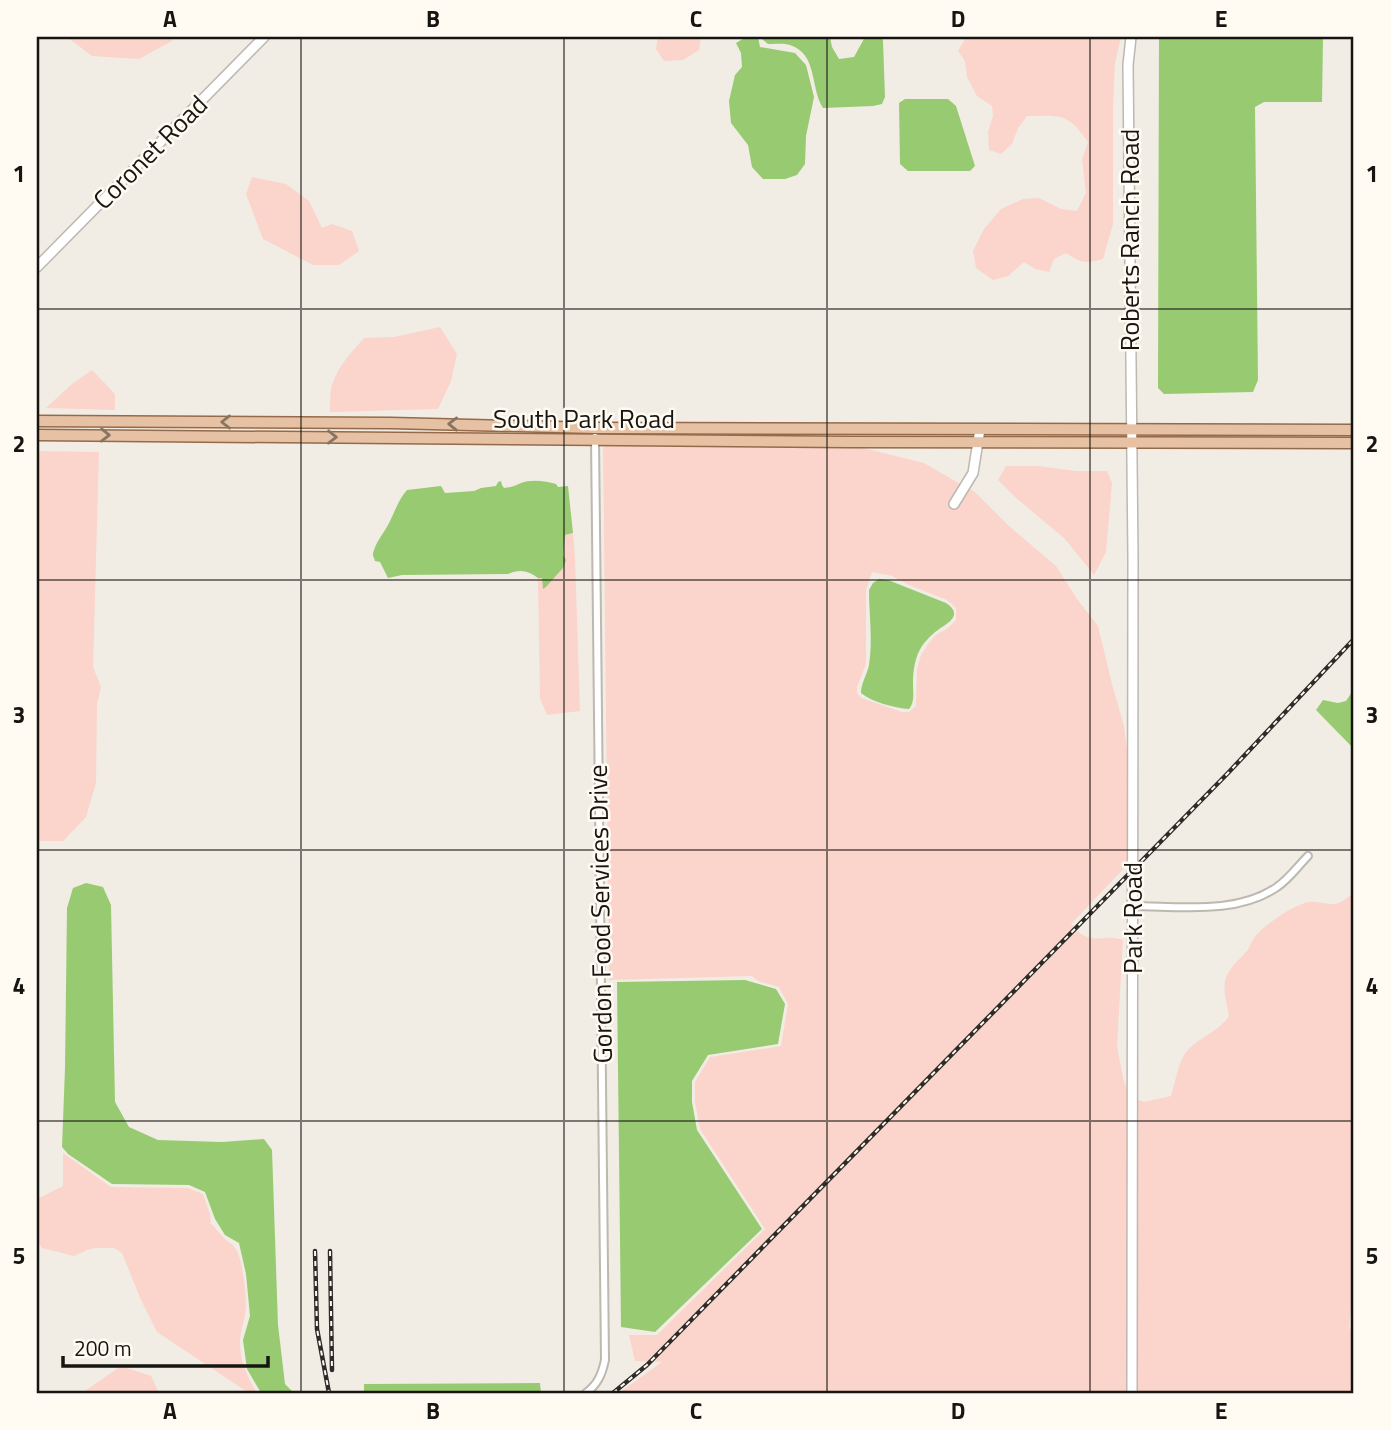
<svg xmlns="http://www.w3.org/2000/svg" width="1391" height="1430" font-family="'Titillium Web',sans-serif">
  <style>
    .green { fill: #fbd4cb; fill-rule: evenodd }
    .water { fill: #98ca72 }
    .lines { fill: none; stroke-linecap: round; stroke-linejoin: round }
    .street-casing { stroke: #bdb8b0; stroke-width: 10 }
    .secondary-casing { stroke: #bdb8b0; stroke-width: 12 }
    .primary-casing { stroke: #946a4a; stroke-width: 13 }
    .street { stroke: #fff; stroke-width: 6 }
    .secondary { stroke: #fff; stroke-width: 9 }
    .primary { stroke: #e7c1a4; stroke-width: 10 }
    .rail-casing { stroke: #2e2b28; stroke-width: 4.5 }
    .rail { stroke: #fffaf2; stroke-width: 2; stroke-dasharray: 5; stroke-linecap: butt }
    .oneway { stroke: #897462 }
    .grid { fill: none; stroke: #171512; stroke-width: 2; stroke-opacity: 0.55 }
    .labels { text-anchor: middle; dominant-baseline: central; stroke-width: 5; stroke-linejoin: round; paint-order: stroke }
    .street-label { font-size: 26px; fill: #171512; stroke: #fffaf2 }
    .neatline { fill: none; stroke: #171512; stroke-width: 2.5 }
    .grid-label { font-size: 23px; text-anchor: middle; font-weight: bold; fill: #171512 }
  </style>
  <rect width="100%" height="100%" fill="#f1ede4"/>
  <g class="green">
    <polygon points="67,37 171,37 172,41 139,59 92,56"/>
    <polygon points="658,37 701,37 699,50 683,60 664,61 656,49"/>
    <path d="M 966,37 L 1121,37 L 1115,63 L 1113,105 L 1113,224 L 1103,259 C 1085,264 1081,263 1066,253 L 1054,259 L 1049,272 L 1035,269 L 1024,262 L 1008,276 L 993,280 L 976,268 L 973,251 L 984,229 L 1001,209 L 1023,199 L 1039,198 L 1061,209 L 1077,211 L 1086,193 L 1082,159 L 1088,142 C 1067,112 1061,116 1027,116 L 1018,128 L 1012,144 L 1001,154 L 989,150 L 988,132 L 993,116 L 992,106 L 977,96 L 967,77 L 965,61 L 958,51 Z"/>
    <polygon points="252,177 286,184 309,201 322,228 332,224 352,231 359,251 339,265 313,265 263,239 246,194"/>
    <path d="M 440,327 L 457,354 L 451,381 L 438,409 L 330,412 C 330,405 330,397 331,390 C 335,369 351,353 364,338 L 394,337 Z"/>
    <polygon points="92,370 115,394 115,410 46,408 72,384"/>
    <path d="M 603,443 L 855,446 L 924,463 L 962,485 L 950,506 L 956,509 L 969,489 L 975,492 L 1009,526 L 1056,566 L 1077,599 L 1098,626 L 1112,684 L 1124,726 L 1128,759 L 1129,863 L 1071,924 C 1091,949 1101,932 1123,940 L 1117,1046 L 1123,1078 L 1128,1092 L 1128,1393 L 619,1393 L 662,1362 L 635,1361 L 629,1335 L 657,1335 L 765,1229 L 700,1129 L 695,1102 L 695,1082 L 710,1057 L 781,1046 L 788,1004 L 779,987 L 758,981 L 752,976 L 609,980 ZM 872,572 L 892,576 L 909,585 L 947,600 L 956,608 L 956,620 L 948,628 L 936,635 L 928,644 L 921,655 L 917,669 L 916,706 L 909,712 L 902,712 L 861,698 L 857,693 L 857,687 L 866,664 L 866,590 Z"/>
    <polygon points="37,451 99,452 93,667 101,687 97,704 96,783 86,817 63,841 39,841 39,838 37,838"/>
    <polygon points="1006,466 1038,466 1076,471 1107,471 1112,483 1106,552 1094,575 1065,539 1015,497 998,480"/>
    <polygon points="573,533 575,558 580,711 547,715 540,698 538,578 542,577 543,588 546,587 563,568 565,535"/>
    <path d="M 1354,892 L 1354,1280 L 1349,1327 L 1350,1329 L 1354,1330 L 1354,1393 L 1136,1393 L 1136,1099 L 1144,1102 L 1171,1096 C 1175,1084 1177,1068 1183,1057 C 1193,1039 1217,1034 1229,1016 C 1227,1005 1222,989 1226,978 C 1229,968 1239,960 1246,952 C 1250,948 1251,942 1254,938 C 1264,925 1293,905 1309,902 C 1317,901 1323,904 1331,904 C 1340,905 1347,898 1354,892 Z"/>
    <path d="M 63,1153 L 111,1187 L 188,1188 L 203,1194 L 210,1214 L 211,1224 C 216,1228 218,1232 222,1236 C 227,1242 233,1243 237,1251 C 243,1263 246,1291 246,1305 C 246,1317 240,1331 240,1342 C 240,1362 247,1376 257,1393 L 249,1393 L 157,1332 L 141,1300 L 122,1253 L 114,1248 L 95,1248 L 87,1250 L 74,1256 L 42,1248 L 37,1240 L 37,1199 L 63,1186 Z"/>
    <polygon points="121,1366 151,1376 159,1393 82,1393"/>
  </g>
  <g class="water">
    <polygon points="746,37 758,37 760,47 795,53 806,65 814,97 806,136 805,164 797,175 785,179 763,179 752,167 748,145 731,123 729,101 735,75 742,67 741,53 736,43"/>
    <path d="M 763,37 L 830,37 L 832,47 L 839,59 L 854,57 L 865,37 L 882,37 L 883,41 L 885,97 L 882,104 L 873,106 L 823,108 C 810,88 818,54 790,45 C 784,43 774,44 768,44 L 762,39 Z"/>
    <polygon points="1159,37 1323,37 1322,102 1264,102 1255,107 1258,380 1253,392 1164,394 1158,388"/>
    <polygon points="905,99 948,99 956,106 975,166 970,171 908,171 900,164 899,103"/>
    <path d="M 501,481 L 502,485 L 504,488 C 512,487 515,486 521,483 C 531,479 546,481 556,484 L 558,487 L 568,486 L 573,533 L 565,535 L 563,555 L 566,560 L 563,568 L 546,587 L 543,589 L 542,578 L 538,578 C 528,570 519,569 508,574 L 402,575 L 388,578 L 380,562 L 375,561 C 373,555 372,556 374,550 C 377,541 383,534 388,525 C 394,514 398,500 407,490 L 441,486 L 445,493 L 474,491 L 481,488 L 496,486 L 498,482 Z"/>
    <path d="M 879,579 L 888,580 L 946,603 C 967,617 942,625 933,634 C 929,637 925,642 922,646 C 915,657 913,670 913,683 C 913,693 915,702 909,709 C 894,708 872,702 861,693 C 861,683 867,675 869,665 C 873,640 869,615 869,590 L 873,583 Z"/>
    <polygon points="1354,689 1354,749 1316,710 1323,700 1338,703 1346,701"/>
    <polygon points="86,883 103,887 111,905 115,1102 129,1127 158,1140 222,1142 264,1139 272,1150 278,1325 285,1384 294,1393 261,1393 247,1369 243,1340 250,1316 246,1274 239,1243 225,1235 215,1219 205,1192 189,1185 112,1184 68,1154 62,1147 65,1068 67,908 73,888"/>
    <polygon points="745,980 776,989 785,1004 778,1044 708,1055 692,1081 692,1102 697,1130 762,1229 655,1332 621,1327 617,982"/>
    <polygon points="540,1383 541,1393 364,1393 364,1384"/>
  </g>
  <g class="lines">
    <g class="street-casing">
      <g id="street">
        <path d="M 1132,906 C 1179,906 1237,915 1277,887 C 1289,879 1298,866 1308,856"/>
        <path d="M 586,1393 C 598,1384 602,1374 605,1360 L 595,437"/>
      </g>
    </g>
    <g class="secondary-casing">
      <g id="secondary">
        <polyline points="1131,37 1128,65 1133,559 1132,1393"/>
        <polyline points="37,267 264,37"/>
        <polyline points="954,504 973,473 980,429"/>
      </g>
    </g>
    <g class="primary-casing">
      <g id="primary">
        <polyline points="37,421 391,423 595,428 1354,430"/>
        <polyline points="37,435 849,442 1354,443"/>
      </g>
    </g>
    <use href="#street" class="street"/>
    <use href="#secondary" class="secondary"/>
    <use href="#primary" class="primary"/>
    <g class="rail-casing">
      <g id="rail">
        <polyline points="315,1251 317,1329 329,1393"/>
        <polyline points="330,1251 332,1370"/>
        <polyline points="613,1393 647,1365 1228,773 1354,639"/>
      </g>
    </g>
    <use href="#rail" class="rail"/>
  </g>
  <defs><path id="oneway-chevron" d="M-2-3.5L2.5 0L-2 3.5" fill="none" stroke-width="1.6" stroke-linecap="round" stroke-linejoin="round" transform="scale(1.75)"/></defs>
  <g class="oneway">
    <use href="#oneway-chevron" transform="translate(226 422) rotate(-180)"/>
    <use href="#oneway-chevron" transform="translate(453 424) rotate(-179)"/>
    <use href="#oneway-chevron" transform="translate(105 435) rotate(1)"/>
    <use href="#oneway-chevron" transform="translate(332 437) rotate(1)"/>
  </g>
  <path class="grid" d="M 301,37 L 301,1393M 564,37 L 564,1393M 827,37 L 827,1393M 1090,37 L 1090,1393M 37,309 L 1354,309M 37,580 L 1354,580M 37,850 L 1354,850M 37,1121 L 1354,1121"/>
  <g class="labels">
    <g class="street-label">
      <text transform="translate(150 152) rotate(-45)">Coronet Road</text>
      <text transform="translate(1129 240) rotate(-90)">Roberts Ranch Road</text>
      <text x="584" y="418">South Park Road</text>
      <text transform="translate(600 914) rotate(-91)">Gordon Food Services Drive</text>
      <text transform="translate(1132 918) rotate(-90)">Park Road</text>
    </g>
  </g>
  <rect width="1391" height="1430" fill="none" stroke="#fffaf2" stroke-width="77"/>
  <path d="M63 1356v10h205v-10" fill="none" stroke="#171512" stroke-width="3.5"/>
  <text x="74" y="1356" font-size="21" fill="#171512" stroke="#fffaf2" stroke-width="5" paint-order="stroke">200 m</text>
  <rect x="38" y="38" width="1314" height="1354" class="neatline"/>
  <g class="grid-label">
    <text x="170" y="27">A</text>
    <text x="433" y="27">B</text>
    <text x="696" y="27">C</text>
    <text x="958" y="27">D</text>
    <text x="1221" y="27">E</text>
    <text x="19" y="182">1</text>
    <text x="1372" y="182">1</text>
    <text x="19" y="452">2</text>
    <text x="1372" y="452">2</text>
    <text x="19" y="723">3</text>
    <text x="1372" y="723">3</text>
    <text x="19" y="994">4</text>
    <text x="1372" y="994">4</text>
    <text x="19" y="1264">5</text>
    <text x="1372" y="1264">5</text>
    <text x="170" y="1419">A</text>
    <text x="433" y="1419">B</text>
    <text x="696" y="1419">C</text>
    <text x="958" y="1419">D</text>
    <text x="1221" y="1419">E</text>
  </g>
</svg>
